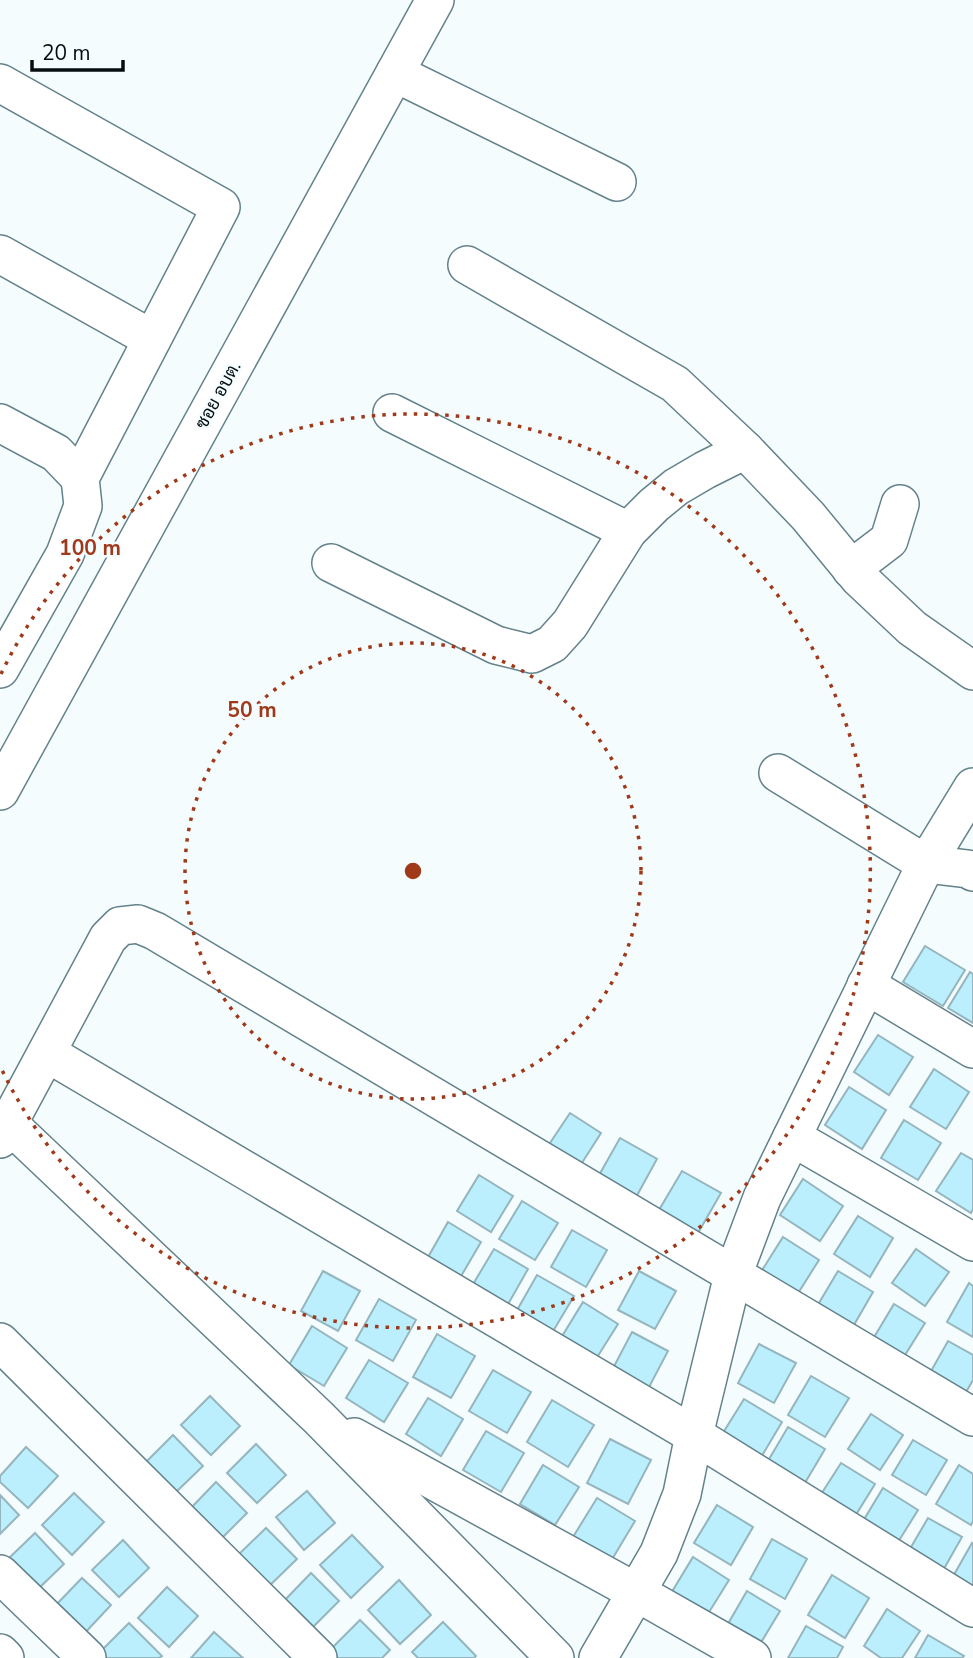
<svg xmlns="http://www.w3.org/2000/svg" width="973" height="1658" font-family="'Nunito Sans',Sarabun,sans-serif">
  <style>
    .building { fill: #bceffd; stroke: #95b5be; stroke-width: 2 }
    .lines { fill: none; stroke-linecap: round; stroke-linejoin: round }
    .minor-casing { stroke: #64828b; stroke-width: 40 }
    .minor { stroke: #fff; stroke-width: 37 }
    .ring { fill: none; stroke: #a0391a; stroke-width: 3.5; stroke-dasharray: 3.5 7 }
    .labels { text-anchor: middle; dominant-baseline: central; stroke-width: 5; stroke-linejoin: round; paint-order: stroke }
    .street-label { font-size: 18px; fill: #040e11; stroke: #f5fcfe }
    .centre { fill: #a0391a; stroke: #f5fcfe; stroke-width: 3.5 }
    .ring-label { font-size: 21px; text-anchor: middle; font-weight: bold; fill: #a0391a; stroke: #f5fcfe; stroke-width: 5; stroke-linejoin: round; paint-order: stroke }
  </style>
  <rect width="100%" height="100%" fill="#f5fcfe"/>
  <g class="building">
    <polygon points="925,946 965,970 943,1006 903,982"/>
    <polygon points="970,972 973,974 973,1023 948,1008"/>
    <polygon points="878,1035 913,1057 889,1095 854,1072"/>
    <polygon points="934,1069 969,1092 946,1129 910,1107"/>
    <polygon points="849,1087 886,1110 862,1149 825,1125"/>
    <polygon points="570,1113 601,1133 580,1166 548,1146"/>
    <polygon points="904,1120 941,1143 918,1180 881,1158"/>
    <polygon points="620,1138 657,1159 635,1199 598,1177"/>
    <polygon points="961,1153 973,1160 973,1209 971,1213 936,1191"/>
    <polygon points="682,1171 721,1193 698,1233 659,1210"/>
    <polygon points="479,1175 513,1196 491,1232 457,1211"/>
    <polygon points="803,1179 843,1206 820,1241 780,1215"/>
    <polygon points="522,1201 558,1223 535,1260 499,1239"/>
    <polygon points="858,1216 893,1238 870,1277 834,1254"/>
    <polygon points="448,1222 481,1242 460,1278 427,1259"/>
    <polygon points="572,1230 607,1250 586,1287 551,1267"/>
    <polygon points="783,1237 819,1260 795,1298 759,1275"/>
    <polygon points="494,1249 528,1269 507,1306 472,1286"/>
    <polygon points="916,1249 949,1272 925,1306 892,1283"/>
    <polygon points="323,1271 360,1291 338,1331 301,1311"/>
    <polygon points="639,1271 676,1291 655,1329 618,1310"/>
    <polygon points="838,1271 873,1292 851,1330 816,1308"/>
    <polygon points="537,1275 574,1296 552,1333 516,1312"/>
    <polygon points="969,1283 973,1286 973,1337 947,1322"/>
    <polygon points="379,1299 416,1320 393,1361 356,1340"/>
    <polygon points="583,1302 618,1324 596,1359 561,1338"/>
    <polygon points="894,1304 925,1323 900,1363 870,1344"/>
    <polygon points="312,1326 347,1348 324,1386 289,1365"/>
    <polygon points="632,1332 668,1351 647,1391 611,1372"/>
    <polygon points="437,1334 475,1356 451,1398 413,1377"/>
    <polygon points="948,1341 973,1355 973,1380 961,1401 926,1380"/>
    <polygon points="759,1344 796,1363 774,1403 738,1383"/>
    <polygon points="369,1360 408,1383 384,1422 346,1398"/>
    <polygon points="493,1370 531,1392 507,1433 469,1411"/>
    <polygon points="811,1376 849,1398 825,1437 788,1415"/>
    <polygon points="210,1396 240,1426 211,1455 181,1425"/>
    <polygon points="428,1398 463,1419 441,1456 406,1434"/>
    <polygon points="744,1399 782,1422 757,1464 718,1441"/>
    <polygon points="552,1400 594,1425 568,1467 527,1442"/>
    <polygon points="871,1414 903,1435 880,1470 848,1449"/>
    <polygon points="788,1427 825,1449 802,1488 765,1466"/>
    <polygon points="486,1431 524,1453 501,1492 463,1470"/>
    <polygon points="173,1435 203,1466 174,1494 144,1464"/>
    <polygon points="610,1439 651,1460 628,1504 587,1483"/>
    <polygon points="913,1440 947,1460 926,1495 892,1475"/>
    <polygon points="256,1444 286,1475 257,1503 227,1473"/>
    <polygon points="26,1447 58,1476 28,1508 0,1482 0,1476"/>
    <polygon points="841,1463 875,1484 852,1521 818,1499"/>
    <polygon points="543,1465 579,1487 555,1525 520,1504"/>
    <polygon points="959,1465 973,1474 973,1521 971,1525 936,1504"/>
    <polygon points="216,1482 247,1513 218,1542 188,1511"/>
    <polygon points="883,1488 918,1510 895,1547 860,1526"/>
    <polygon points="307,1491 335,1523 304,1550 276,1517"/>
    <polygon points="74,1493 104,1522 72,1555 42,1525"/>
    <polygon points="0,1495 19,1515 0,1534"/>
    <polygon points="597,1498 635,1521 611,1561 573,1537"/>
    <polygon points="717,1505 753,1527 731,1565 694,1543"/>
    <polygon points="928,1518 962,1537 941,1574 907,1554"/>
    <polygon points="266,1528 297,1559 265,1590 234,1559"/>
    <polygon points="35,1533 64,1564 37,1590 7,1560"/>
    <polygon points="352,1535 383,1567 351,1598 320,1565"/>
    <polygon points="772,1539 807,1559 785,1599 750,1579"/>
    <polygon points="123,1540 149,1568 119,1597 92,1570"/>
    <polygon points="972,1543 973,1544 973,1593 951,1580"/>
    <polygon points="693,1557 729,1580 706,1617 670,1595"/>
    <polygon points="311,1573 339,1601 308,1632 280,1605"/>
    <polygon points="832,1575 869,1598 845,1638 808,1615"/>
    <polygon points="82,1578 111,1605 82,1636 53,1608"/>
    <polygon points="399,1580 431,1615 400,1644 368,1610"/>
    <polygon points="167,1587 198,1616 169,1647 138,1618"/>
    <polygon points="747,1591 780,1611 757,1649 725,1629"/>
    <polygon points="887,1609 920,1631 902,1658 881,1658 864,1646"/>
    <polygon points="360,1620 390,1650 382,1658 338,1658 330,1650"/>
    <polygon points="443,1622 476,1656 474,1658 418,1658 412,1652"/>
    <polygon points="129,1623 162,1656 159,1658 98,1658 96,1656"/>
    <polygon points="806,1626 843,1647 837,1658 788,1658"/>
    <polygon points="214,1632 243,1658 191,1658"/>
    <polygon points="928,1635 964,1656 962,1658 915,1658"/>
  </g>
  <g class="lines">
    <g class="minor-casing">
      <g id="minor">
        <polyline points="395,73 617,182"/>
        <polyline points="0,83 221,207 80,478 83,506 65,554 0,669"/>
        <polyline points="0,254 152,339"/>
        <polyline points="467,265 675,384 745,450 808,516 859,578 912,628 973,671"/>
        <polyline points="392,413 628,531"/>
        <polyline points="0,423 56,453 80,478"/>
        <polyline points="331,563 496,645 532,654 552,644 570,624 628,531 654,505 676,487 705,470 745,450"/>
        <polyline points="851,569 889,540 900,504"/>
        <polyline points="778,773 926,864 968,869 973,872"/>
        <polyline points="0,791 435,0"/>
        <polyline points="866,985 973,1049"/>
        <polyline points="47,1053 694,1435 973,1608"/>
        <polyline points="9,1124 319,1418 555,1658"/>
        <polyline points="792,1137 973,1242"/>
        <polyline points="0,1139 108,938 120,926 138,924 155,931 973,1417"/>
        <polyline points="0,1342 318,1658"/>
        <polyline points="354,1437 636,1592 752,1658"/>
        <polyline points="0,1574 87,1658"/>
        <polyline points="0,1653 5,1658"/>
        <polyline points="598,1658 659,1553 682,1494 694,1435 733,1275 762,1198 926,864 973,787"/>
      </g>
    </g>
    <use href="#minor" class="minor"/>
  </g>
  <g class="ring">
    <circle cx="413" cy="871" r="228"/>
    <path d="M1 674A457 457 0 1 1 1 1068"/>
  </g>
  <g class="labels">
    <g class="street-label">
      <text transform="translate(218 395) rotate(-61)">ซอย อบต.</text>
    </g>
  </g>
  <circle cx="413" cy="871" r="10" class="centre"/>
  <g class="ring-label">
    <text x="90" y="555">100 m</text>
    <text x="252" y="717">50 m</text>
  </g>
  <path d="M32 60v10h91v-10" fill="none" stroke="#040e11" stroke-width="3.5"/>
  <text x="42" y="60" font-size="21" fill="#040e11" stroke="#f5fcfe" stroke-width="5" paint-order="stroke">20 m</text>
</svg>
